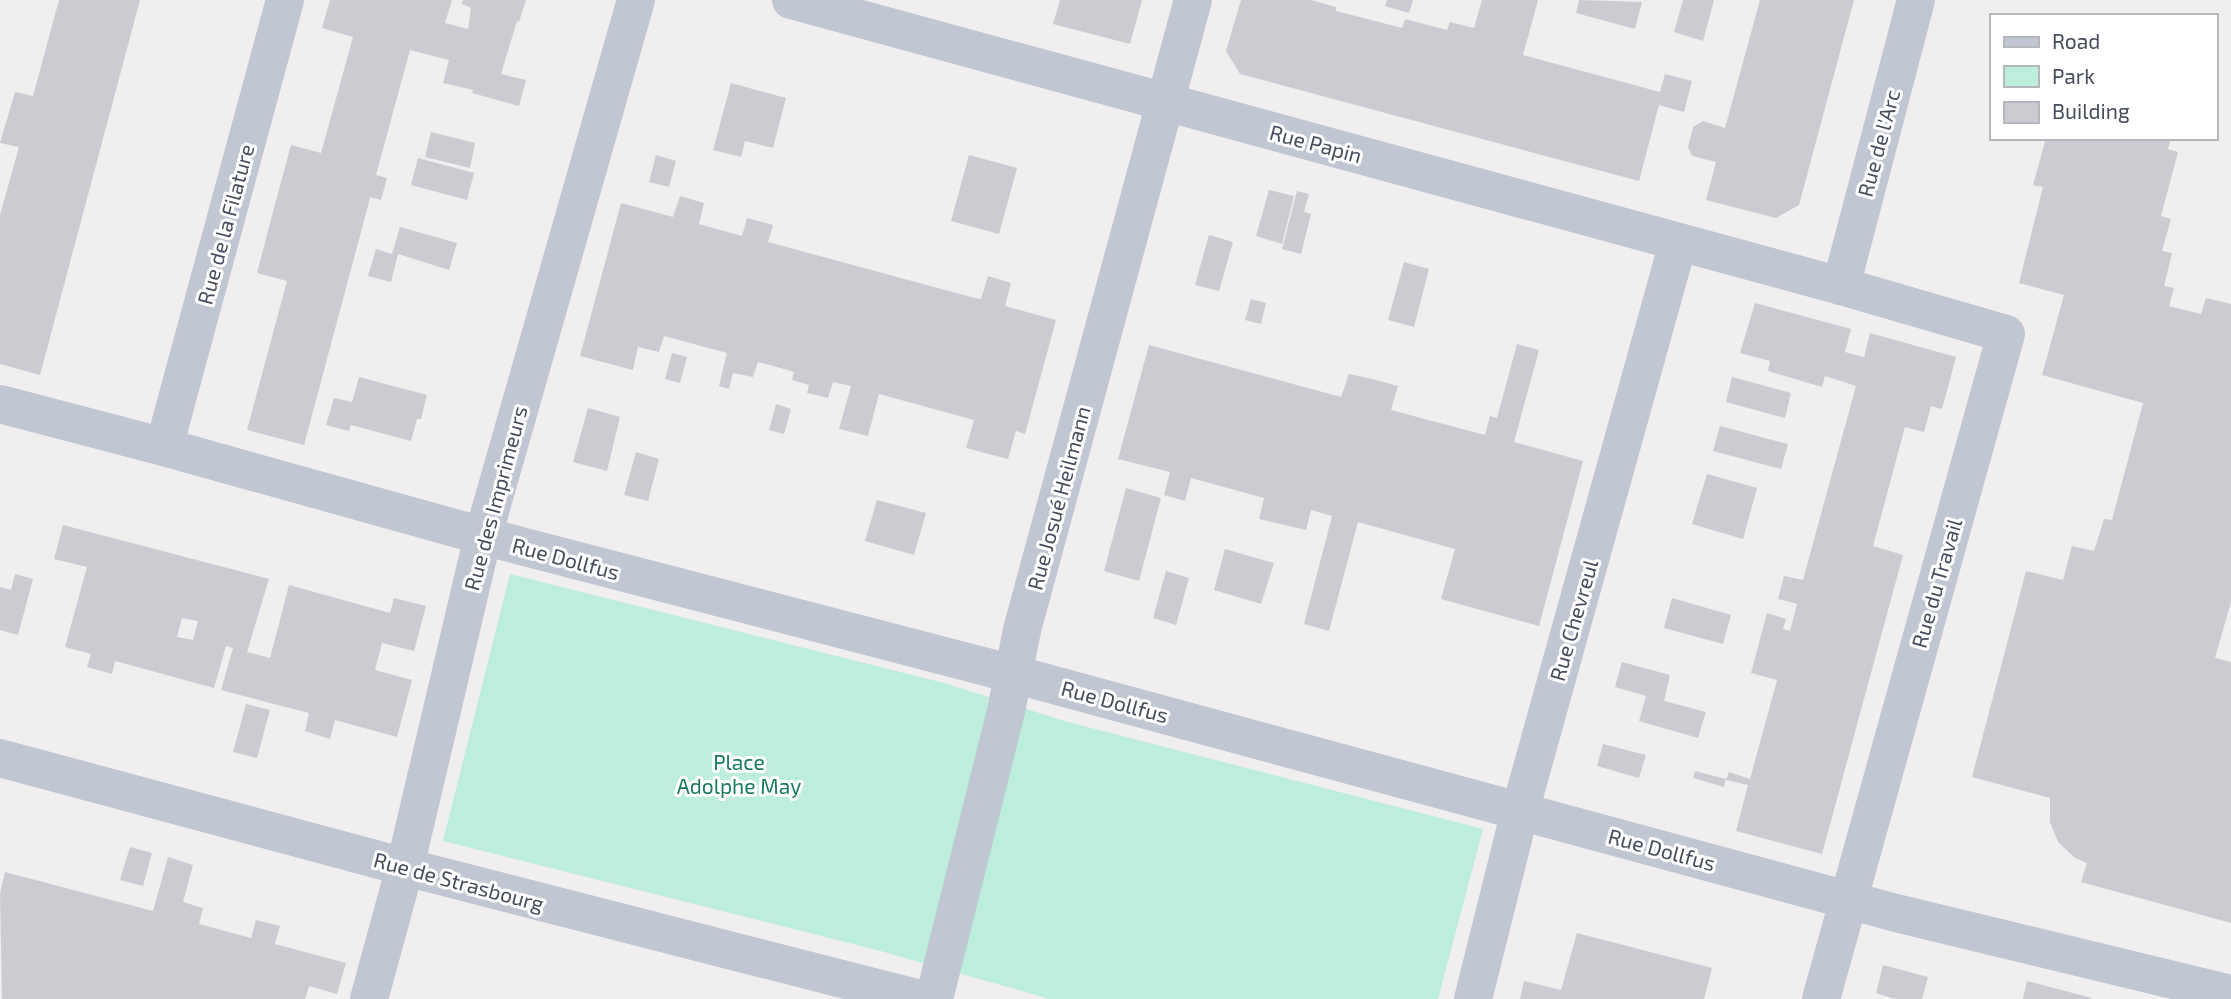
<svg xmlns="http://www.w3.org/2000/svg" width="2231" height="999" font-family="'Exo 2',sans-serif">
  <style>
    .green { fill: #bdeddb }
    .building { fill: #cbccd2; fill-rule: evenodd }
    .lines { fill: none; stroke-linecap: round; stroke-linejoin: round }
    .street { stroke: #c1c6d3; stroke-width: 38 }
    .labels { text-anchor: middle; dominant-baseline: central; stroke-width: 6; stroke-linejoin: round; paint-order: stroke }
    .street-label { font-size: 21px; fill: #464c5b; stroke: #fff }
    .park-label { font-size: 21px; fill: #197a61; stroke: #fff }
  </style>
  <rect width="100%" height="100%" fill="#f0eeee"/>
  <polygon class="green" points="510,574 944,683 1068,722 1483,829 1438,999 1050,999 877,950 443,841"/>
  <g class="building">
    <polygon points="59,0 140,0 40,375 0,364 0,215 19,147 0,143 15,92 33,96"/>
    <polygon points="330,0 452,0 445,23 468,29 471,8 462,4 463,0 526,0 519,22 517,21 501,74 526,80 519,106 472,93 473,90 443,83 449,60 410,50 376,175 387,178 381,200 370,197 369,202 304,445 247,430 287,281 257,273 270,223 291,145 321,153 353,37 322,28"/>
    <polygon points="1060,0 1142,0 1130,44 1053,24"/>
    <polygon points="1241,0 1311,0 1336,7 1336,11 1402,28 1405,19 1447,30 1450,22 1474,28 1482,0 1538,0 1523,55 1660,92 1665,74 1692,81 1684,112 1659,105 1639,181 1240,74 1226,51"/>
    <polygon points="1387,0 1413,0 1409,13 1385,6"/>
    <polygon points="1579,0 1642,2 1635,29 1576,13"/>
    <polygon points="1683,0 1714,0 1703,41 1674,32"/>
    <polygon points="1760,0 1854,0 1799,205 1776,218 1706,200 1716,162 1692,156 1688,147 1693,127 1703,121 1725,128"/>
    <polygon points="731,83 786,98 773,148 745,141 741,157 713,150"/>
    <polygon points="431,132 475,143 470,168 425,157"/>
    <polygon points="2046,138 2171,138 2168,149 2178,152 2161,216 2171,219 2162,251 2172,253 2164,286 2174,288 2169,306 2201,314 2206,298 2231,304 2231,602 2215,658 2231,662 2231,923 2081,882 2087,863 2075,858 2058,842 2050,822 2050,798 1972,777 2026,571 2063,580 2072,546 2094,551 2104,519 2112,520 2143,403 2042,375 2064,295 2019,283 2043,187 2033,185"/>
    <polygon points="656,155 676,161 669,187 649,182"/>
    <polygon points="969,155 1017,168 999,234 951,221"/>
    <polygon points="418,158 474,173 467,200 411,185"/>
    <polygon points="1269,190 1294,196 1282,244 1256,236"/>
    <polygon points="1297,191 1309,194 1304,212 1311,214 1301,254 1282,249"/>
    <polygon points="680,196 704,203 699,224 742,236 747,218 773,225 768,242 971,297 981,299 988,276 1011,283 1005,306 1056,320 1025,434 1016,431 1008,459 966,448 974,420 879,394 868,436 839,429 851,386 833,382 828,398 807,393 809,385 792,380 794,372 770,365 758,362 753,377 733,373 729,389 719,386 727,353 664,336 659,352 638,347 633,370 580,356 621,203 673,217"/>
    <polygon points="400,227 457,243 449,270 398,254 391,282 368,276 376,249 392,254"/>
    <polygon points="1209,235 1233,242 1219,291 1195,285"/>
    <polygon points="1404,262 1429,269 1414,327 1388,320"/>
    <polygon points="1251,299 1266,303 1261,324 1245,320"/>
    <polygon points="1755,303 1851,329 1845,352 1864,357 1870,333 1956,357 1942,409 1931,406 1924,432 1905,427 1873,546 1903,555 1822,854 1736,831 1748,785 1726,780 1729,772 1750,779 1777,680 1751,673 1764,624 1767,613 1786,619 1783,629 1790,631 1797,604 1778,599 1784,576 1803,580 1856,386 1825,376 1822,387 1768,371 1770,361 1740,353"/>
    <polygon points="1517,344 1539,350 1514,442 1583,461 1539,626 1441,599 1455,549 1358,522 1329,631 1304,624 1332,516 1311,510 1306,530 1259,519 1264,498 1191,478 1185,501 1164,495 1170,472 1118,459 1149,345 1341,397 1349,374 1372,379 1398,386 1391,410 1485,435 1490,416 1497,418"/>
    <polygon points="672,353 687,357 680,383 665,379"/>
    <polygon points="359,377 427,395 421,419 417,419 411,441 351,425 349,431 326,425 334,398 352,402"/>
    <polygon points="1732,377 1791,393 1785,418 1726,402"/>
    <polygon points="776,404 791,409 784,434 769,430"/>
    <polygon points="588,408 620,417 607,471 573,462"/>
    <polygon points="1720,426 1788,444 1781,469 1713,451"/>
    <polygon points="636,452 659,459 648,501 624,495"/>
    <polygon points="1707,474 1757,488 1743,539 1692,524"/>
    <polygon points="1126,488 1161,498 1139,581 1104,571"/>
    <polygon points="877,500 926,513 914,555 865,541"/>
    <path d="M 63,525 L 269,579 L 247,652 L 270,658 L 289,585 L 390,613 L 394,598 L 426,606 L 414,651 L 382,643 L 375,670 L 412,680 L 397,737 L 335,720 L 330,739 L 305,731 L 309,713 L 221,690 L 233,648 L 226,646 L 214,688 L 115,661 L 112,674 L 87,667 L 91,654 L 65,647 L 87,567 L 54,559 ZM 182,618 L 198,621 L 193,640 L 177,637 Z"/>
    <polygon points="1225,549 1274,563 1261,604 1214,590"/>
    <polygon points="1166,571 1189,578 1176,625 1153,618"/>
    <polygon points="15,574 33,579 18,635 0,630 0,587 11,590"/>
    <polygon points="1672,598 1731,615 1723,644 1664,628"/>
    <polygon points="1622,662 1670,675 1664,701 1706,712 1698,738 1639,721 1646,696 1615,687"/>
    <polygon points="246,704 270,710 257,758 233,752"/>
    <polygon points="1603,744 1646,755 1639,778 1597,766"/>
    <polygon points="1695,771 1726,779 1724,787 1693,778"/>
    <polygon points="130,847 152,853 143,886 120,880"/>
    <polygon points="168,857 193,865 183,902 203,908 199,924 251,938 256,920 280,926 275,944 346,963 337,994 309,986 305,999 2,999 0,893 5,872 153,911"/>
    <polygon points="1577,933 1712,968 1704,999 1520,999 1524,981 1561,990"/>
    <polygon points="1883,965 1928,977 1922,999 1895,999 1876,993"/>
    <polygon points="2027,981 2092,998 2091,999 2023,999"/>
  </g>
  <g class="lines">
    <g class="street">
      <polyline points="791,0 1841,286 2006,334 1821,999"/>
      <polyline points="1841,286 1916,0"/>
      <polyline points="0,404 164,447 483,536 1013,674 1896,913 2231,994"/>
      <polyline points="164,447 285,0"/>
      <polyline points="0,758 405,867 920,999"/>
      <polyline points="369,999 405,867 483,536 636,0"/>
      <polyline points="934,999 1006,711 1022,630 1193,0"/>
      <polyline points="1473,999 1520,811 1678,243"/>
    </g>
  </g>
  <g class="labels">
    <g class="street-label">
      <text transform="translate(1316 143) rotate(15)">Rue Papin</text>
      <text transform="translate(1878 143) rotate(-75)">Rue de l'Arc</text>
      <text transform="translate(225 224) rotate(-75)">Rue de la Filature</text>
      <text transform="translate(495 498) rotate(-75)">Rue des Imprimeurs</text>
      <text transform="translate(1058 498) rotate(-75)">Rue Josué Heilmann</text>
      <text transform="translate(566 558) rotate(15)">Rue Dollfus</text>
      <text transform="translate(1936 583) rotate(-74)">Rue du Travail</text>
      <text transform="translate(1573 620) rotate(-74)">Rue Chevreul</text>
      <text transform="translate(1115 701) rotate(15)">Rue Dollfus</text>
      <text transform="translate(1662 849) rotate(15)">Rue Dollfus</text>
      <text transform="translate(459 881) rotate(15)">Rue de Strasbourg</text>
    </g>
    <g class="park-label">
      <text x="739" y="761">Place<tspan x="739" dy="24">Adolphe May</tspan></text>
    </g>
  </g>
  <rect x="1990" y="14" width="228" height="126" fill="#ffffff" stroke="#b5b7bd" stroke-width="2"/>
  <rect x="2004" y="37" width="35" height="10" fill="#c1c6d3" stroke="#b5b7bd" stroke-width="2"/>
  <text x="2052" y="49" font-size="21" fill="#464c5b">Road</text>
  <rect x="2004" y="66" width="35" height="21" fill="#bdeddb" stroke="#b5b7bd" stroke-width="2"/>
  <text x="2052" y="84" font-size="21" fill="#464c5b">Park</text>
  <rect x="2004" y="102" width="35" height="21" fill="#cbccd2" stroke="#b5b7bd" stroke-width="2"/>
  <text x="2052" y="119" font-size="21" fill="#464c5b">Building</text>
</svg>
